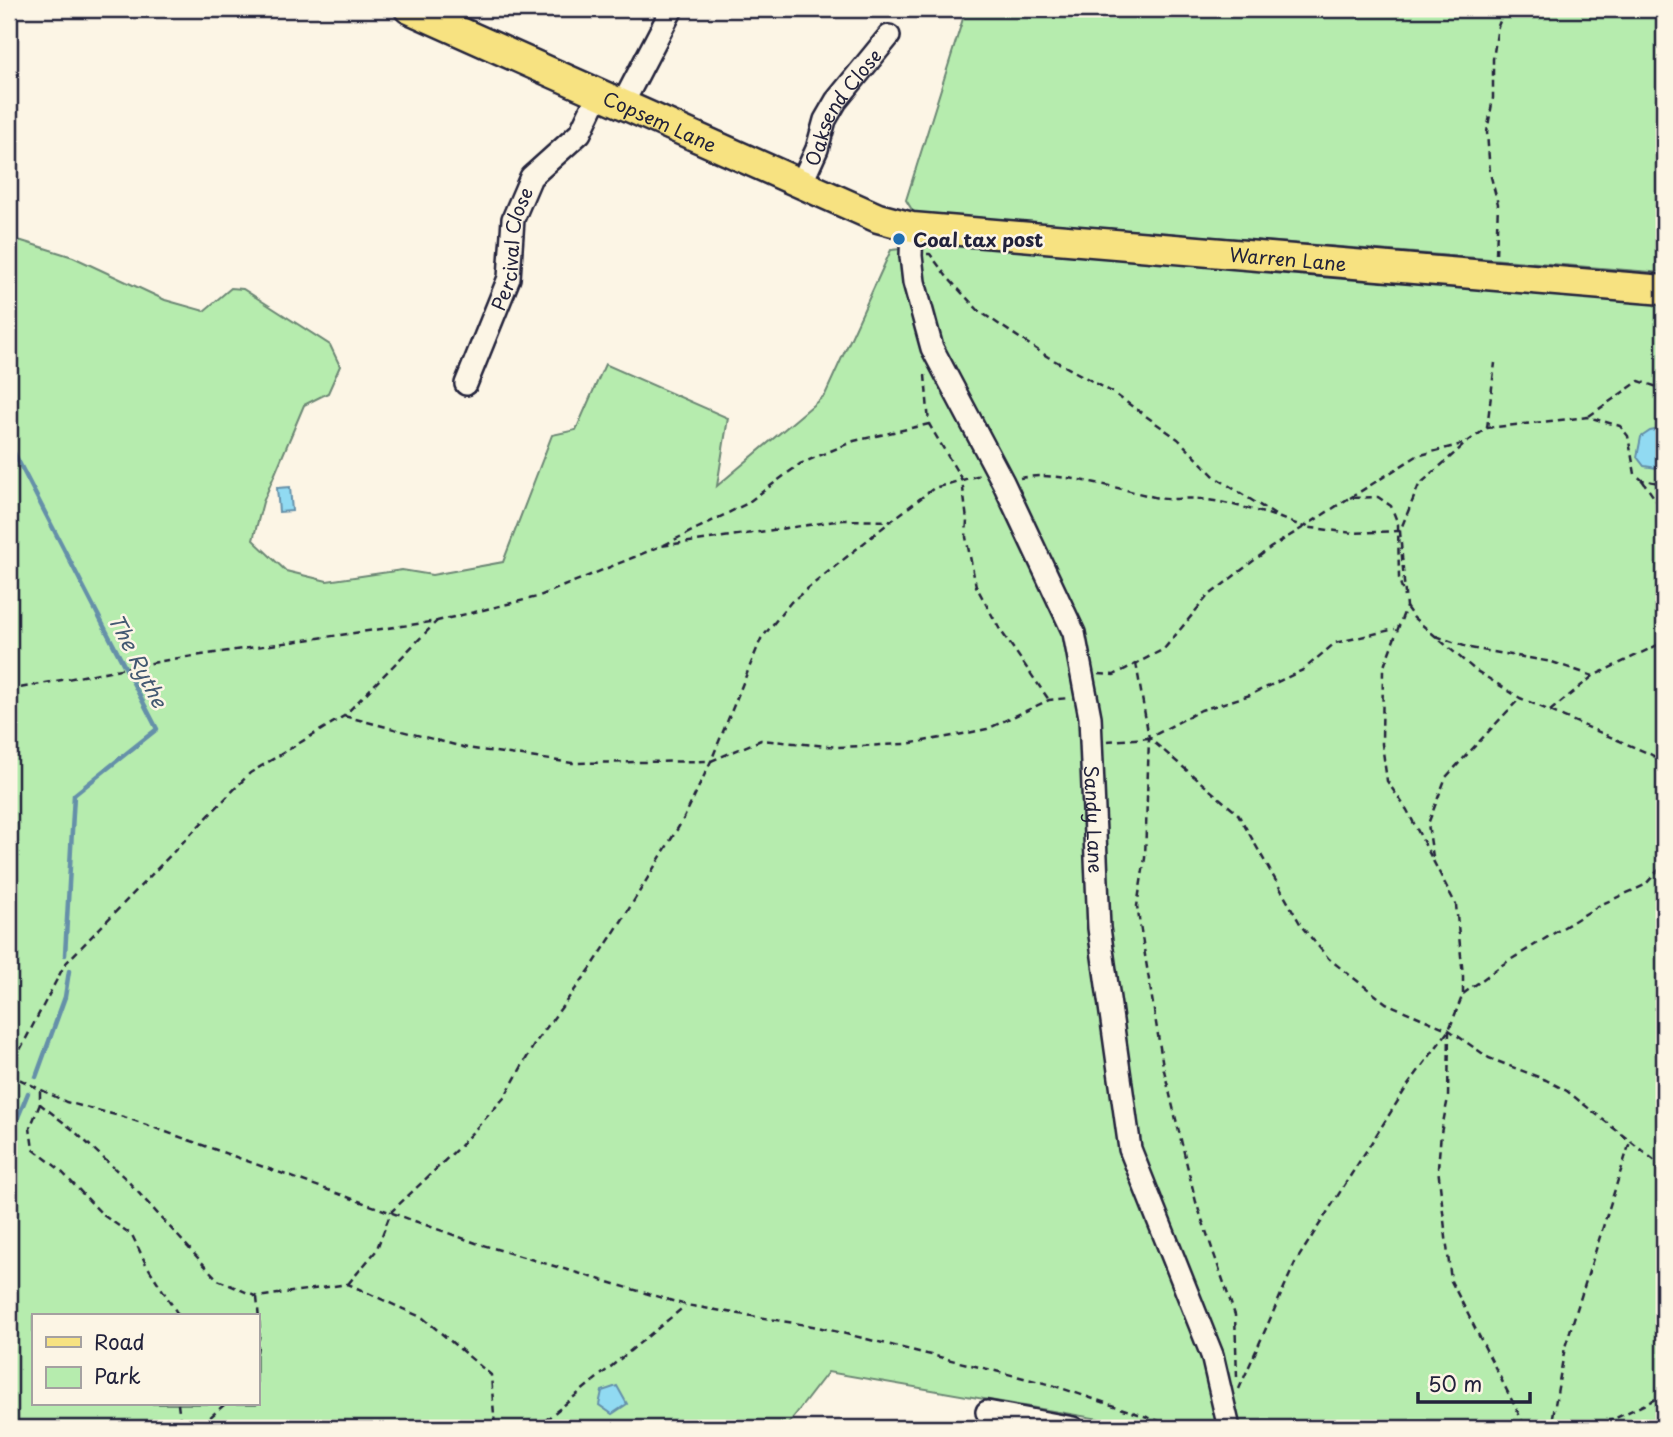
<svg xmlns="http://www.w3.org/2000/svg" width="1673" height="1437" font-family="'Playpen Sans',sans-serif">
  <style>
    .green { fill: #b6ecae; stroke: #6c8774; stroke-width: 2; fill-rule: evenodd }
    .water { fill: #91daf2; stroke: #6590a9; stroke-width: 2 }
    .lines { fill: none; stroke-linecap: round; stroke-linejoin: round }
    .stream { stroke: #6590a9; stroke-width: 4.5 }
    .minor-casing { stroke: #22223b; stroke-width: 26 }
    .major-casing { stroke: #22223b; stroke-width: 33 }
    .path { stroke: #22223b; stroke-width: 2.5; stroke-dasharray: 7 5; stroke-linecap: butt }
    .minor { stroke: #fcf5e5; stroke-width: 21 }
    .major { stroke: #f7e281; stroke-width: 28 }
    .poi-dot { fill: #1f6fb2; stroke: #fcf5e5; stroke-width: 2.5 }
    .labels { text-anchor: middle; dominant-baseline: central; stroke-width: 5; stroke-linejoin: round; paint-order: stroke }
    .street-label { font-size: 19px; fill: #22223b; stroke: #fcf5e5 }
    .poi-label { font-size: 19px; font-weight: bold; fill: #22223b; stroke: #fcf5e5; text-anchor: start }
    .water-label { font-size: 21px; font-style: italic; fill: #435972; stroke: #fcf5e5 }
  </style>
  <rect width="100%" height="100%" fill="#fcf5e5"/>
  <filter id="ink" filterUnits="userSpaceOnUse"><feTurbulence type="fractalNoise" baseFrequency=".0143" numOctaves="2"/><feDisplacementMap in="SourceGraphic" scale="14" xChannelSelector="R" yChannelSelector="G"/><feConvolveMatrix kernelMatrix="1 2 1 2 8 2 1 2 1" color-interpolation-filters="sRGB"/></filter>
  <g filter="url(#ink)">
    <g class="green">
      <polygon points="966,9 1664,9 1664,273 914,213 906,200"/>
      <path d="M 9,237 L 73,257 L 165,300 L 204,311 L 231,288 L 243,289 L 330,345 L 340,366 L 328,393 L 304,405 L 263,502 L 253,540 L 286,571 L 327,581 L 402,570 L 432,575 L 503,562 L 552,435 L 576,430 L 605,364 L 728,418 L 717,486 L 825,395 L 891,250 L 951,244 L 1664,302 L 1664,1428 L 1116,1428 L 1099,1419 L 828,1372 L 785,1428 L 9,1428 ZM 33,1316 L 257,1316 L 257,1404 L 33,1404 Z"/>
    </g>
    <g class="water">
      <polygon points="1660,429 1664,430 1664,469 1644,466 1637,457 1641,437 1650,431"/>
      <polygon points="290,487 292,511 279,512 277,488"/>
      <polygon points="617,1386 627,1404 612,1414 599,1405 602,1391"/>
    </g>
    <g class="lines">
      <g class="stream">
        <polyline points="9,443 157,729 74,795 65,955"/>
        <polyline points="36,1077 65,997 69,971"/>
        <polyline points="9,1139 28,1093"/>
      </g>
      <g class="minor-casing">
        <g id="minor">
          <polyline points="622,105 672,9"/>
          <path id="s1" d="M 801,184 L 817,149 L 825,120 L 836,101 L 889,36"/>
          <path id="s2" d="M 912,227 L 911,256 L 914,282 L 932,348 L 1003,482 L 1074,633 L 1090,717 L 1099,928 L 1130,1149 L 1212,1355 L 1229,1428"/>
          <path id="s3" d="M 466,384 L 509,278 L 513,219 L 531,177 L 580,133 L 598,95"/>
          <polyline points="987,1412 1073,1428"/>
        </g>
      </g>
      <g class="major-casing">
        <g id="major">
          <path id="s4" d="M 409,9 L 878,218 L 912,227 L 1664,290"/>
        </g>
      </g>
      <g class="path">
        <polyline points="927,254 930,254 947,277 979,311 1048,357 1112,392 1178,439 1215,477 1280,518 1304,527 1349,498 1378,497 1391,506 1398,524 1399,578 1404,597"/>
        <polyline points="1496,254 1498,204 1490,173 1487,132 1493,98 1493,59 1498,26 1505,9"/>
        <polyline points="925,375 929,424 962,480 967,520 966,537 976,586 999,628 1049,700"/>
        <polyline points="1589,416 1639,381 1664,389"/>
        <polyline points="1487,428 1495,363"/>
        <path d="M 1020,478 C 1058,470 1120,489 1158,498 C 1172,501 1187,497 1201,499 C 1226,502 1250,509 1274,516"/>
        <polyline points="1642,480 1664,512"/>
        <polyline points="1350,498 1417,456 1462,444"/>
        <polyline points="664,545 746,504 800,464 854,441 929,424"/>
        <polyline points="1406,607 1414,618 1475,670 1520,698 1650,754 1664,762"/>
        <polyline points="1436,636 1470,648 1552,662 1593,676 1664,642"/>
        <polyline points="1136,663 1149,738 1238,814 1302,927 1329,959 1386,1003 1449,1030 1489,1058 1546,1080 1567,1091 1664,1168"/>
        <polyline points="1099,674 1114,675 1164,649 1207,597 1270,548 1304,527 1353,533 1399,531"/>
        <polyline points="9,690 173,659 437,621 537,597 661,546 843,520 891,521 934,488 980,475"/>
        <polyline points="1550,711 1593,676"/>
        <polyline points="344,716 467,748 572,763 711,761 761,740 838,747 906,744 953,736 987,729 1049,700 1069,698"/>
        <polyline points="1107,741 1149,738"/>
        <polyline points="1433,857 1428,824 1446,777 1520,698"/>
        <polyline points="1463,994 1502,965 1600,905 1645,885 1664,864"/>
        <polyline points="1449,1030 1448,1098 1441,1133 1438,1168 1451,1281 1526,1428"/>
        <polyline points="9,1071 65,964 250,773 344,716 437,621"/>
        <polyline points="9,1074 66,1102 127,1118 476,1243 686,1305 818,1327 1052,1385 1180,1428"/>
        <polyline points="40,1091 40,1104 72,1129 126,1179 218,1280 257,1297 348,1284 423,1318 491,1375 495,1428"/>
        <polyline points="40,1104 30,1128 33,1149 59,1169 103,1215 132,1235 146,1264 179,1316"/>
        <polyline points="348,1284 376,1251 391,1212 457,1149 504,1098 535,1043 591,968 624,917 684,818 711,761 761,639 791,602 891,521"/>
        <polyline points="257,1352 260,1331 257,1297"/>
        <polyline points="1237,1377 1235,1315 1196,1202 1163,1066 1137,906 1145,858 1149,738 1201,710 1250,695 1303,670 1335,643 1395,629"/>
        <polyline points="1239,1389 1295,1263 1408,1085 1449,1030 1463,994 1463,976 1456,905 1407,810 1387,781 1382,744 1383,669 1406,607 1400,531 1419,485 1466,443 1487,428 1588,417 1620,426 1628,436 1635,474 1642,480 1664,484"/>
        <polyline points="178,1404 181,1428"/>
        <polyline points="189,1428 207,1420 225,1404"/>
        <polyline points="536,1428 685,1306"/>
        <polyline points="1551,1428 1565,1347 1630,1142"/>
        <polyline points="1595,1428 1664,1395"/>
      </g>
      <use href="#minor" class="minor"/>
      <use href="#major" class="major"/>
    </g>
  </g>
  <circle class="poi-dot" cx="899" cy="239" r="7"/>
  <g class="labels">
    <g class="street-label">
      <text stroke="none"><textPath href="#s1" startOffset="88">Oaksend Close</textPath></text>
      <text stroke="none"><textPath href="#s4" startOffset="275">Copsem Lane</textPath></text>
      <text stroke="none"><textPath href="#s3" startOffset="144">Percival Close</textPath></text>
      <text stroke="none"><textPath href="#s4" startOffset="926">Warren Lane</textPath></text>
      <text stroke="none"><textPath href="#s2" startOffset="630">Sandy Lane</textPath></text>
    </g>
    <g class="poi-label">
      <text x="913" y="239">Coal tax post</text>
    </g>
    <g class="water-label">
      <text transform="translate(139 660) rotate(63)">The Rythe</text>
    </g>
  </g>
  <rect width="1673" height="1437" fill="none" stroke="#fcf5e5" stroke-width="35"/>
  <rect x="18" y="18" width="1638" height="1402" fill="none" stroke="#22223b" stroke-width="2.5" filter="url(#ink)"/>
  <rect x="32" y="1314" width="228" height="91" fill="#fcf5e5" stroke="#a5a1a1" stroke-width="2"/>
  <rect x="46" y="1337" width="35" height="10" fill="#f7e281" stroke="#a5a1a1" stroke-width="2"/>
  <text x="94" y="1350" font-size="21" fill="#22223b">Road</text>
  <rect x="46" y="1367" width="35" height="21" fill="#b6ecae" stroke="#a5a1a1" stroke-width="2"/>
  <text x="94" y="1384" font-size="21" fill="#22223b">Park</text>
  <path d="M1418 1392v10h112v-10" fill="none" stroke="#22223b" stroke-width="3.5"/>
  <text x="1428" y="1392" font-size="21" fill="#22223b" stroke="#fcf5e5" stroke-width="5" paint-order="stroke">50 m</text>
</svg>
